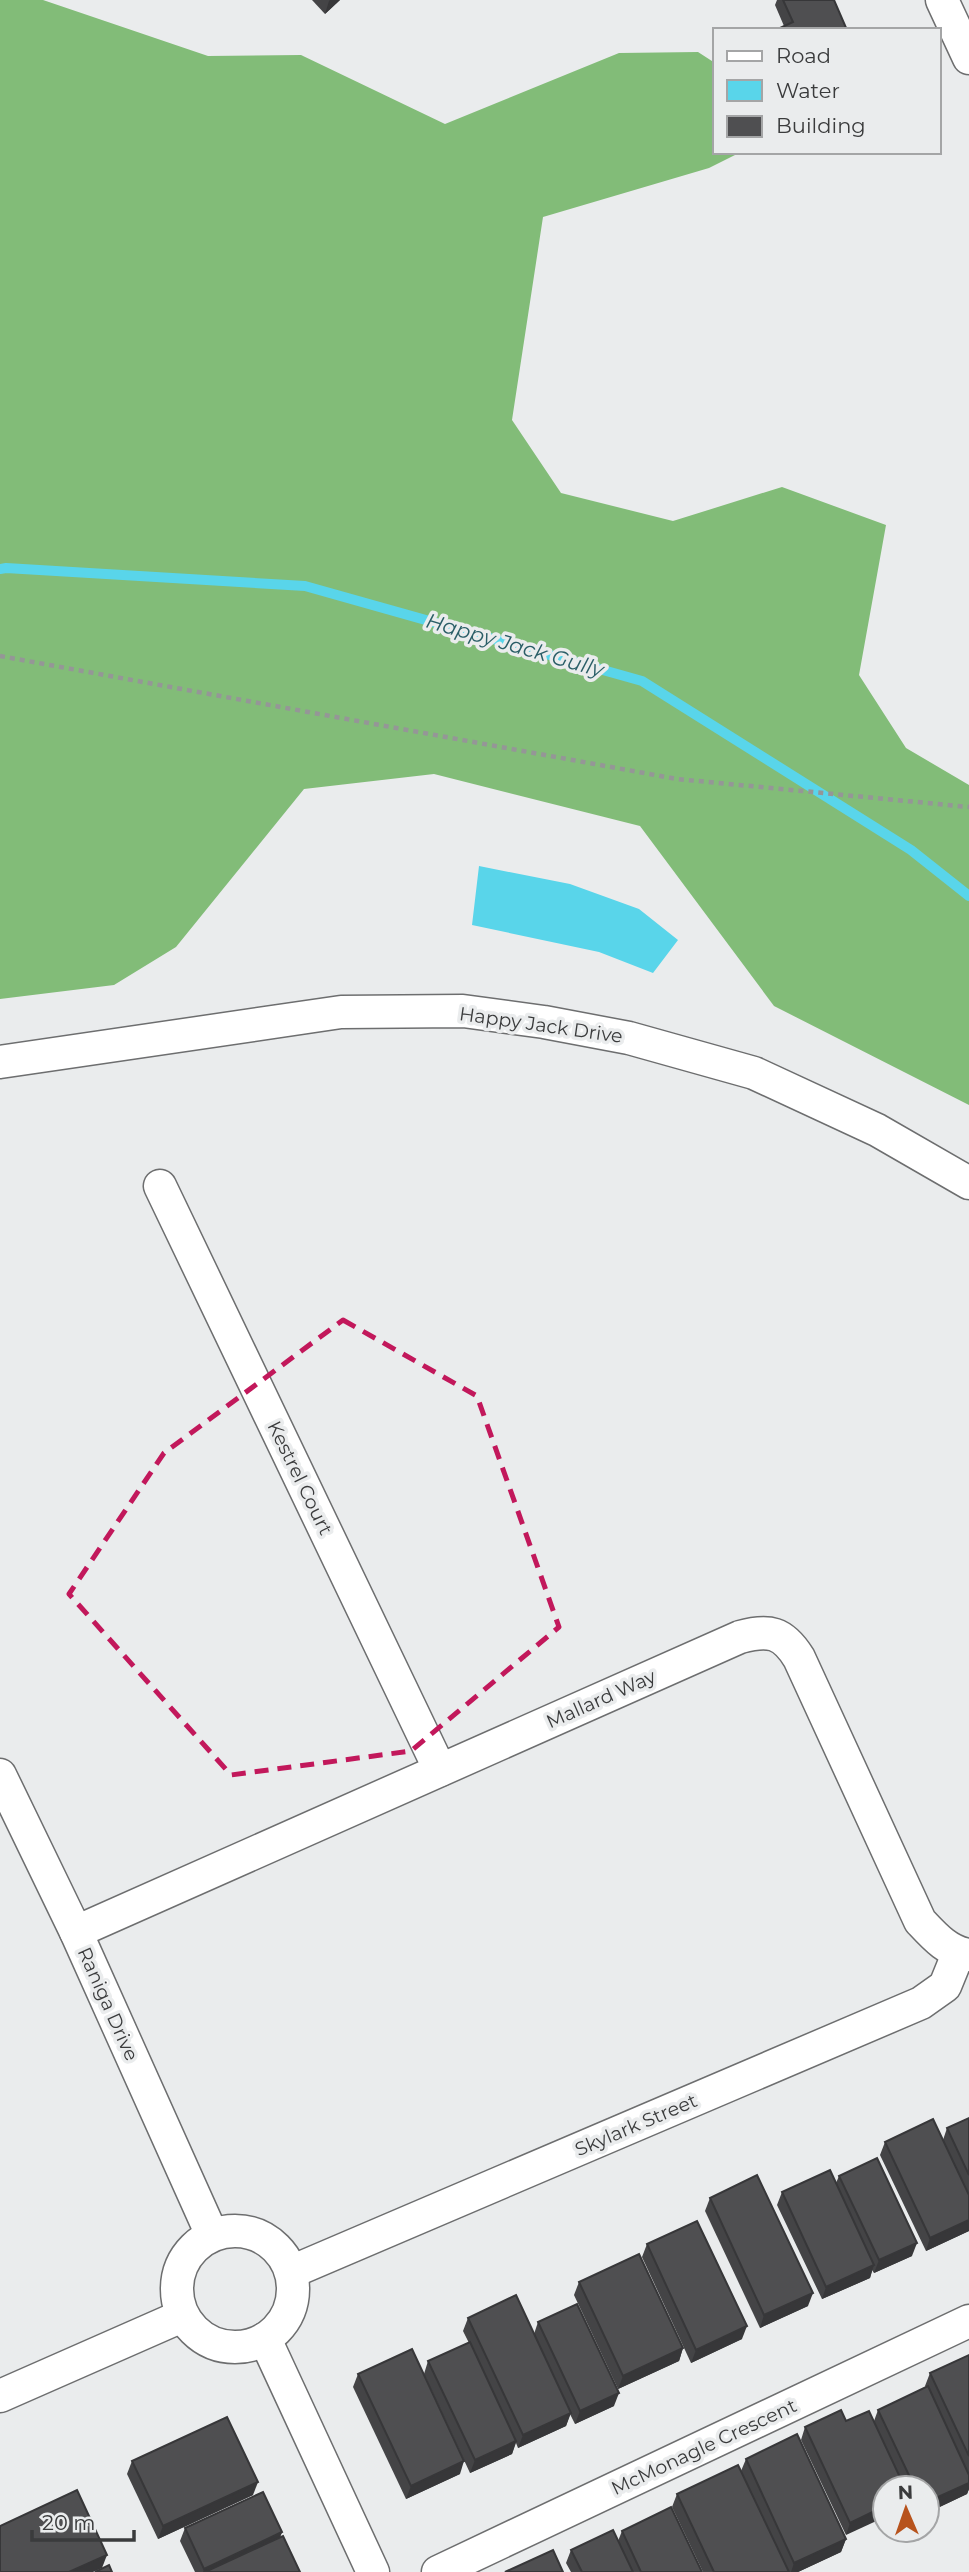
<svg xmlns="http://www.w3.org/2000/svg" width="969" height="2572" font-family="Montserrat,sans-serif">
  <style>
    .forest { fill: #82bc78 }
    .water { fill: #59d5ea }
    .lines { fill: none; stroke-linecap: round; stroke-linejoin: round }
    .stream { stroke: #59d5ea; stroke-width: 10 }
    .minor-casing { stroke: #6d6e6f; stroke-width: 35 }
    .path { stroke: #959697; stroke-width: 4.5; stroke-dasharray: 5 5; stroke-linecap: butt }
    .minor { stroke: #fff; stroke-width: 32 }
    .wall { fill: #444446 }
    .shaded-wall { fill: #373739 }
    .building { fill: #4f4f51; stroke: #373739; stroke-width: 2 }
    .marked { fill: none; stroke: #c2185b; stroke-width: 5; stroke-dasharray: 14 9; stroke-linejoin: round }
    .labels { text-anchor: middle; dominant-baseline: central; stroke-width: 7; stroke-linejoin: round; paint-order: stroke }
    .street-label { font-size: 19px; fill: #3a3b3c; stroke: #eaeced }
    .water-label { font-size: 21px; font-style: italic; fill: #2a5e67; stroke: #eaeced }
  </style>
  <rect width="100%" height="100%" fill="#eaeced"/>
  <polygon class="forest" points="0,0 43,0 208,56 301,55 445,124 619,53 698,52 715,63 715,152 741,152 709,168 543,217 512,420 561,493 673,521 782,487 886,525 859,675 906,748 969,785 969,1105 774,1006 640,826 434,774 304,789 176,947 114,985 0,999"/>
  <polygon class="water" points="479,866 570,884 639,909 678,940 653,973 599,952 472,925"/>
  <g class="lines">
    <polyline class="stream" points="0,569 6,568 305,586 642,681 911,850 969,896"/>
    <g class="minor-casing">
      <g id="minor">
        <polyline points="942,0 969,58"/>
        <polyline points="0,1062 341,1012 463,1011 544,1022 629,1038 754,1073 877,1130 969,1183"/>
        <polyline points="160,1186 440,1770"/>
        <polyline points="0,1775 76,1932 212,2235"/>
        <path d="M 76,1932 L 740,1637 C 769,1629 783,1632 799,1658 L 920,1921 C 934,1936 948,1952 969,1955"/>
        <circle cx="235" cy="2289" r="58"/>
        <polyline points="291,2272 921,2003 945,1986 958,1954"/>
        <polyline points="265,2339 373,2572"/>
        <polyline points="0,2396 182,2316"/>
        <polyline points="438,2572 969,2321"/>
      </g>
    </g>
    <polyline class="path" points="0,656 677,779 969,807"/>
    <use href="#minor" class="minor"/>
  </g>
  <g class="wall">
    <polygon points="312,0 340,0 325,14"/>
    <polygon points="777,0 834,0 847,30 777,30 784,26 775,5"/>
    <polygon points="969,2118 969,2231 926,2251 880,2155 885,2142 943,2140 947,2128"/>
    <polygon points="839,2176 912,2256 874,2273 872,2270 870,2278 822,2299 777,2205 782,2192 836,2183"/>
    <polygon points="710,2198 808,2306 760,2328 705,2211"/>
    <polygon points="647,2244 742,2339 691,2363 642,2257"/>
    <polygon points="579,2282 683,2348 679,2361 618,2389 574,2295"/>
    <polygon points="468,2318 534,2334 538,2322 614,2406 575,2424 570,2414 566,2426 518,2448 516,2443 512,2454 470,2473 424,2374 428,2361 469,2343 463,2331"/>
    <polygon points="969,2355 969,2489 967,2494 927,2513 927,2488 885,2488 846,2535 801,2440 805,2427 874,2421 878,2410 926,2387 925,2386 930,2373"/>
    <polygon points="358,2374 460,2474 406,2499 353,2387"/>
    <polygon points="746,2459 846,2539 841,2552 798,2572 703,2572 672,2507 677,2494 741,2471"/>
    <polygon points="132,2461 253,2495 158,2539 127,2474"/>
    <polygon points="185,2528 282,2532 280,2537 300,2572 195,2572 180,2541"/>
    <polygon points="622,2531 702,2572 571,2572 566,2563 571,2550 618,2541"/>
  </g>
  <g class="shaded-wall">
    <polygon points="330,0 340,0 325,14 329,1"/>
    <polygon points="969,2220 969,2231 926,2251 930,2238"/>
    <polygon points="917,2243 912,2256 874,2273 879,2260"/>
    <polygon points="874,2265 870,2278 822,2299 826,2287"/>
    <polygon points="813,2293 808,2306 760,2328 764,2315"/>
    <polygon points="747,2326 742,2339 691,2363 696,2350"/>
    <polygon points="683,2348 679,2361 618,2389 623,2376"/>
    <polygon points="619,2393 614,2406 575,2424 580,2411"/>
    <polygon points="571,2413 566,2426 518,2448 523,2435"/>
    <polygon points="516,2441 512,2454 470,2473 475,2460"/>
    <polygon points="464,2461 460,2474 406,2499 411,2486"/>
    <polygon points="258,2482 253,2495 158,2539 163,2526"/>
    <polygon points="969,2483 969,2489 967,2494 927,2513 927,2502"/>
    <polygon points="885,2506 885,2517 846,2535 850,2523"/>
    <polygon points="282,2532 277,2545 220,2572 203,2572 204,2569"/>
    <polygon points="846,2539 841,2552 798,2572 791,2572 794,2563"/>
    <polygon points="107,2555 102,2568 93,2572 69,2572"/>
  </g>
  <g class="building">
    <polygon points="783,0 834,0 847,30 778,30 778,29 793,22"/>
    <polygon points="969,2118 969,2175 947,2128"/>
    <polygon points="933,2119 969,2195 969,2220 930,2238 885,2142"/>
    <polygon points="877,2158 917,2243 879,2260 839,2176"/>
    <polygon points="830,2170 874,2265 826,2287 782,2192"/>
    <polygon points="757,2175 813,2293 764,2315 710,2198"/>
    <polygon points="697,2221 747,2326 696,2350 647,2244"/>
    <polygon points="639,2254 683,2348 623,2376 579,2282"/>
    <polygon points="516,2295 571,2413 523,2435 468,2318"/>
    <polygon points="577,2304 619,2393 580,2411 538,2322"/>
    <polygon points="470,2342 516,2441 475,2460 428,2361"/>
    <polygon points="412,2349 464,2461 411,2486 358,2374"/>
    <polygon points="969,2355 969,2456 930,2373"/>
    <polygon points="928,2386 969,2475 969,2483 927,2502 927,2488 915,2488 878,2410"/>
    <polygon points="841,2410 846,2421 869,2411 905,2488 885,2488 885,2506 850,2523 805,2427"/>
    <polygon points="227,2417 258,2482 163,2526 132,2461"/>
    <polygon points="797,2434 846,2539 794,2563 746,2459"/>
    <polygon points="738,2465 789,2572 714,2572 677,2494"/>
    <polygon points="77,2490 107,2555 69,2572 0,2572 0,2526"/>
    <polygon points="263,2492 282,2532 204,2569 185,2528"/>
    <polygon points="671,2507 702,2572 641,2572 622,2531"/>
    <polygon points="613,2530 633,2572 582,2572 571,2550"/>
    <polygon points="283,2536 300,2572 205,2572"/>
    <polygon points="553,2550 563,2572 505,2572"/>
    <polygon points="109,2565 112,2572 95,2572"/>
  </g>
  <path class="marked" d="M 343,1320 L 477,1396 L 559,1627 L 411,1751 L 231,1775 L 69,1594 L 164,1453 Z"/>
  <g class="labels">
    <g class="street-label">
      <text transform="translate(541 1025) rotate(8)">Happy Jack Drive</text>
      <text transform="translate(300 1478) rotate(64)">Kestrel Court</text>
      <text transform="translate(601 1699) rotate(-24)">Mallard Way</text>
      <text transform="translate(108 2004) rotate(66)">Raniga Drive</text>
      <text transform="translate(636 2125) rotate(-23)">Skylark Street</text>
      <text transform="translate(704 2447) rotate(-25)">McMonagle Crescent</text>
    </g>
    <g class="water-label">
      <text transform="translate(515 645) rotate(16)">Happy Jack Gully</text>
    </g>
  </g>
  <rect x="713" y="28" width="228" height="126" fill="#eaeced" stroke="#a4a5a6" stroke-width="2"/>
  <rect x="727" y="51" width="35" height="10" fill="#ffffff" stroke="#a4a5a6" stroke-width="2"/>
  <text x="776" y="63" font-size="21" fill="#3a3b3c">Road</text>
  <rect x="727" y="80" width="35" height="21" fill="#59d5ea" stroke="#a4a5a6" stroke-width="2"/>
  <text x="776" y="98" font-size="21" fill="#3a3b3c">Water</text>
  <rect x="727" y="116" width="35" height="21" fill="#4f4f51" stroke="#a4a5a6" stroke-width="2"/>
  <text x="776" y="133" font-size="21" fill="#3a3b3c">Building</text>
  <g transform="translate(906 2509) rotate(358)"><circle r="33" fill="#eaeced" stroke="#a4a5a6" stroke-width="2"/>
  <path d="M0-5L12 26L0 18L-12 26Z" fill="#b7531d"/>
  <text y="-10" font-size="19" font-weight="bold" text-anchor="middle" fill="#3a3b3c">N</text>
  </g>
  <path d="M32 2530v10h102v-10" fill="none" stroke="#3a3b3c" stroke-width="3.5"/>
  <text x="42" y="2530" font-size="21" fill="#3a3b3c" stroke="#eaeced" stroke-width="5" paint-order="stroke">20 m</text>
</svg>
